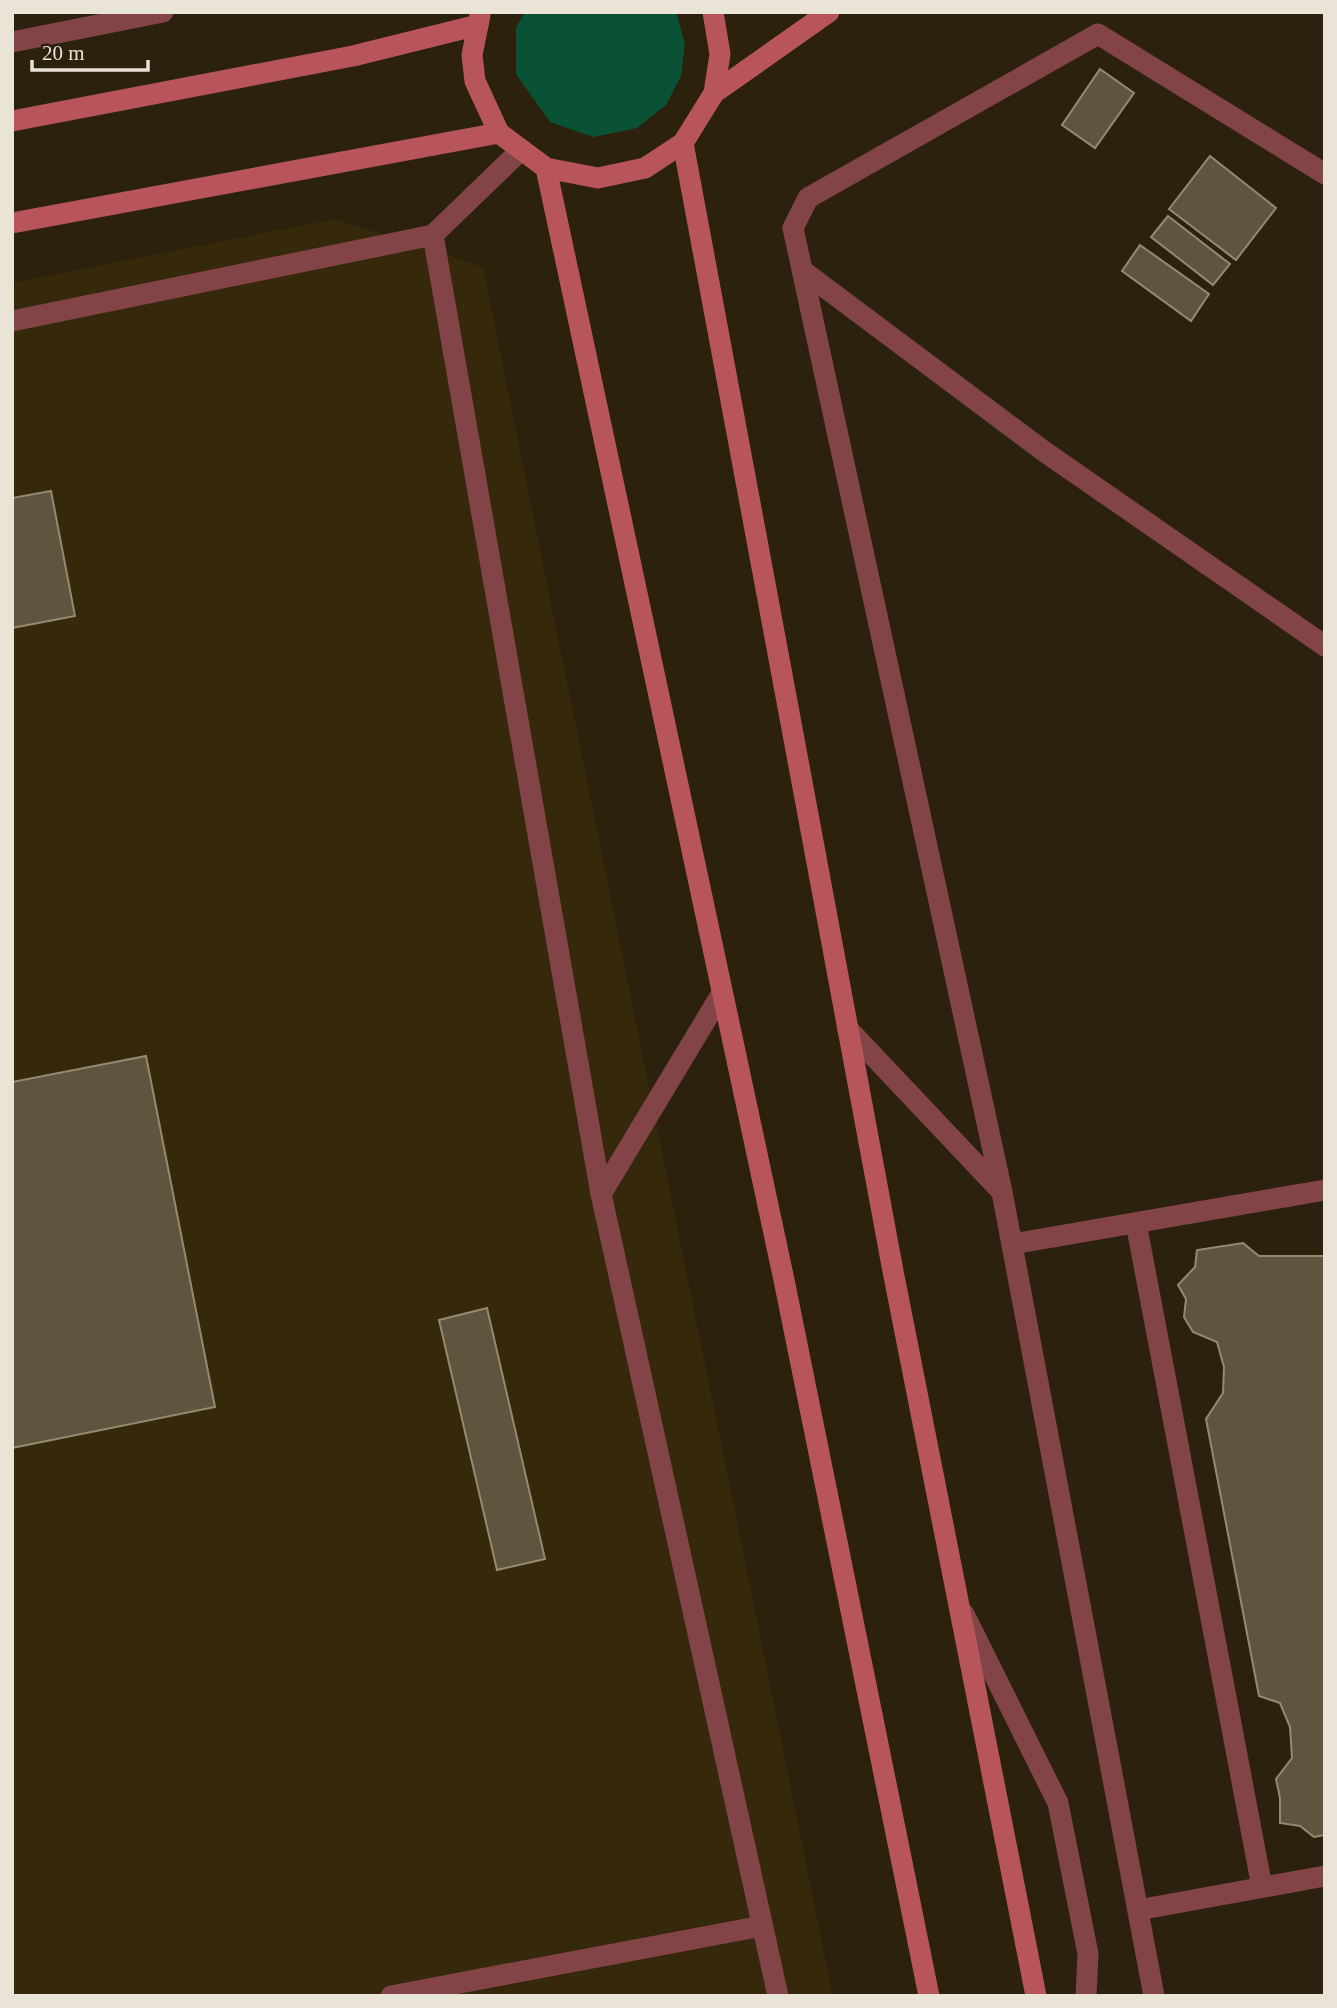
<svg xmlns="http://www.w3.org/2000/svg" width="1337" height="2008" font-family="Georgia,serif">
  <style>
    .built { fill: #35280b }
    .green { fill: #0a5235 }
    .building { fill: #5f543e; stroke: #948971; stroke-width: 2 }
    .lines { fill: none; stroke-linecap: round; stroke-linejoin: round }
    .lane { stroke: #824447; stroke-width: 21 }
    .street { stroke: #824447; stroke-width: 21 }
    .secondary { stroke: #b7555b; stroke-width: 21 }
  </style>
  <rect width="100%" height="100%" fill="#2b210c"/>
  <polygon class="built" points="335,219 483,267 833,1996 12,1996 12,283"/>
  <polygon class="green" points="525,12 676,12 685,44 681,76 666,105 637,128 593,137 550,122 516,74 516,28"/>
  <g class="building">
    <polygon points="1100,69 1134,93 1095,148 1062,125"/>
    <polygon points="1210,156 1276,208 1236,260 1169,209"/>
    <polygon points="1168,216 1230,264 1213,285 1151,237"/>
    <polygon points="1140,245 1209,294 1191,321 1122,271"/>
    <polygon points="51,491 75,616 12,628 12,498"/>
    <polygon points="146,1056 215,1407 12,1448 12,1082"/>
    <polygon points="1243,1243 1259,1256 1325,1256 1325,1835 1314,1837 1300,1826 1280,1823 1280,1798 1276,1779 1292,1758 1290,1727 1280,1703 1259,1696 1206,1419 1223,1393 1224,1367 1217,1342 1193,1332 1184,1317 1186,1299 1178,1285 1195,1267 1197,1250"/>
    <polygon points="487,1308 545,1559 497,1570 439,1320"/>
  </g>
  <g class="lines">
    <g class="lane">
      <polyline points="1136,1223 1262,1887"/>
      <polyline points="1012,1244 1325,1190"/>
      <polyline points="964,1614 1058,1803 1088,1954 1086,1996"/>
      <polyline points="1138,1910 1325,1876"/>
    </g>
    <g class="street">
      <polyline points="12,42 163,12"/>
      <polyline points="433,235 601,1194 778,1996"/>
      <polyline points="803,271 1045,452 1325,646"/>
      <polyline points="12,321 433,235 521,150"/>
      <polyline points="847,1028 1002,1192"/>
      <polyline points="601,1194 722,993"/>
      <polyline points="391,1996 762,1926"/>
      <polyline points="1154,1996 1002,1192 793,228 808,198 1098,34 1325,174"/>
    </g>
    <g class="secondary">
      <polyline points="480,15 472,55 475,81 499,133 546,168 598,178 645,168 683,143 714,93 720,54 713,12"/>
      <polyline points="714,93 829,12"/>
      <polyline points="12,121 353,56 478,25"/>
      <polyline points="683,143 893,1271 1036,1996"/>
      <polyline points="546,168 784,1280 929,1996"/>
      <polyline points="12,223 499,133"/>
    </g>
  </g>
  <rect width="1337" height="2008" fill="none" stroke="#eae4d7" stroke-width="28"/>
  <path d="M32 60v10h116v-10" fill="none" stroke="#eae4d7" stroke-width="3.5"/>
  <text x="42" y="60" font-size="21" fill="#eae4d7" stroke="#2b210c" stroke-width="5" paint-order="stroke">20 m</text>
</svg>
